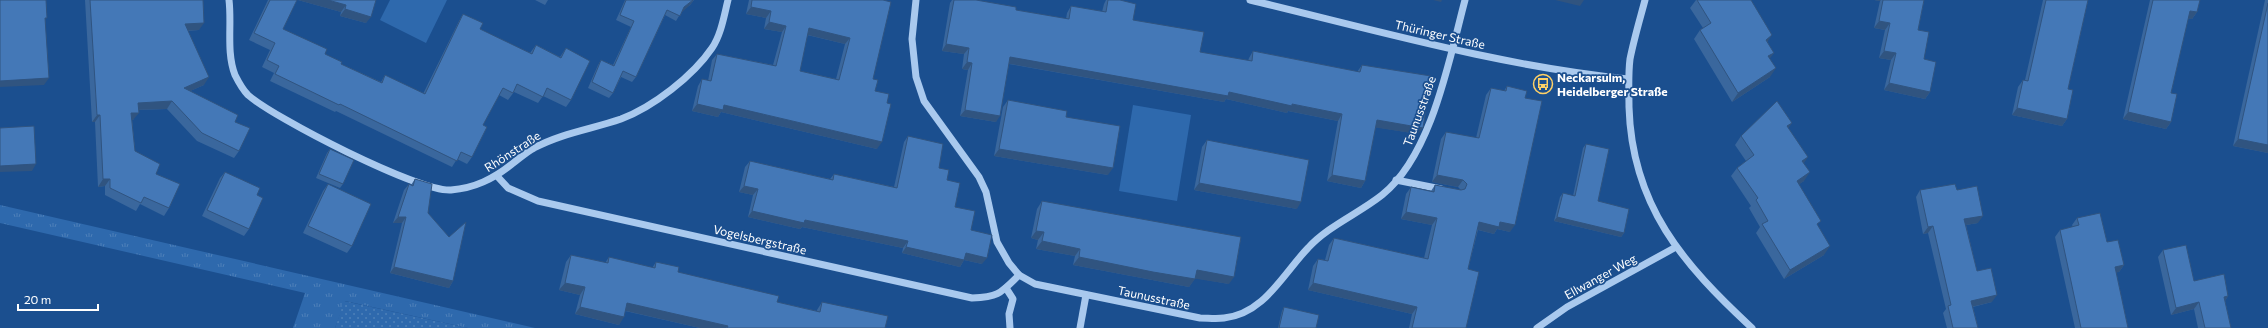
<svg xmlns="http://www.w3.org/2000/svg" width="2268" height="328" font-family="Commissioner,sans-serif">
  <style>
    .grass { fill: url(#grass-tufts) }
    .park { fill: #2e69ad }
    .garden { fill: url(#garden-dots) }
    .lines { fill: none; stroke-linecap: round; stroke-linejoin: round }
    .minor { stroke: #a9c9ee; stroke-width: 7 }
    .wall { fill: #3a679d; fill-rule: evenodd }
    .shaded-wall { fill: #305480 }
    .building { fill: #4478b7; stroke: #305480; fill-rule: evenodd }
    .labels { text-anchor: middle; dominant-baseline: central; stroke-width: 3.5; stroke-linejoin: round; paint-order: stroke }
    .street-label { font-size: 12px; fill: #fff; stroke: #1b4f8f }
    .poi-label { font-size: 12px; font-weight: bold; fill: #fff; stroke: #1b4f8f; text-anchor: start }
  </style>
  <defs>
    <pattern id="grass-tufts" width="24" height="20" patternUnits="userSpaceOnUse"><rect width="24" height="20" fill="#2e69ad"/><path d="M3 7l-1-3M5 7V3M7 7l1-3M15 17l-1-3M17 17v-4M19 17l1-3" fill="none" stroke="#4d80b9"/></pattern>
    <pattern id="garden-dots" width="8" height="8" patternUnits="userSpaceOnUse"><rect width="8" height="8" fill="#2e69ad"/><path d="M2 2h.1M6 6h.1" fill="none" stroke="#4d80b9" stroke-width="1.8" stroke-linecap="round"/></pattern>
  </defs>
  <rect width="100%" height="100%" fill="#1b4f8f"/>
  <polygon class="grass" points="0,205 535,328 468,328 345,301 335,328 293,328 305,293 0,223"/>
  <g class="park">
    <polygon points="390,0 447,0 426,43 380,20"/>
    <polygon points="1133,105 1191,115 1177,201 1119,191"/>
  </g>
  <polygon class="garden" points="344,301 468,328 335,328"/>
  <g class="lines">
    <g class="minor">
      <path d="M 229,0 C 232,24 226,52 235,75 C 238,81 243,90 248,95 C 274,118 418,192 451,190 C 475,188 493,179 512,164 C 519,159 526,152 534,148 C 562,133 592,129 621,119 C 653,107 693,76 712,48 C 721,35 724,16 728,0"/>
      <path d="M 916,0 L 912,39 L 916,77 L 924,101 L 979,177 L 986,192 L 997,242 L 1009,263 L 1019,275 L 1035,284 L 1200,318 C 1208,318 1216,319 1224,318 C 1264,314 1283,274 1308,248 C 1328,226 1358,214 1382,195 C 1432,155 1449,60 1465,0"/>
      <path d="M 1250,0 C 1375,30 1500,66 1628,79"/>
      <path d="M 1645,0 C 1640,19 1634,39 1630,59 C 1628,75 1629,91 1629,107 C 1632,206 1683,264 1752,328"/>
      <path d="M 497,176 L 508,188 L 538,201 L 972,298 C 998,297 1000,294 1019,275"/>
      <polyline points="1396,180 1441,189"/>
      <polyline points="1006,288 1013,299 1009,314 1010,328"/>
      <polyline points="1080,328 1086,295"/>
      <polyline points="1537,328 1567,307 1676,247"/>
    </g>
  </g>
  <g class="wall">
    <polygon points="85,0 203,0 199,30 188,31 204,85 190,91 235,122 239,151 234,158 197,141 167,109 138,110 133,120 132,120 135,151 156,174 169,208 164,216 140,204 136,211 105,195 105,186 98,187 95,122 92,122"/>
    <polygon points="268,0 297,0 283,29 341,64 381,82 385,75 423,94 459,21 463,14 480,29 530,53 536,45 560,57 566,48 571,100 566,107 543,96 538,103 514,92 508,100 499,95 483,125 472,157 467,164 457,159 452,167 336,111 335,112 270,81 274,73 262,67 270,50 249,40"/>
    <polygon points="298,0 376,0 366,23 340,16 341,12"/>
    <polygon points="535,0 548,0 545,5"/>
    <polygon points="625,0 694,0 690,5 682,11 676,21 665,15 636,77 632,82 621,77 613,93 609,98 588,88 598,65 601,60 613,65 631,27 616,20"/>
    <path d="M 749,0 L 883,0 L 873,79 L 875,91 L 877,149 L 721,112 L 718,117 L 692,111 L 698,86 L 702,79 L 708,81 L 712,60 L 717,54 L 773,65 L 782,32 L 764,29 L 766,18 L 746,14 ZM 807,35 L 845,44 L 836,79 L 800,71 Z"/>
    <polygon points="952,0 976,0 1016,10 1066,19 1067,13 1071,6 1102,12 1104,4 1106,0 1120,0 1133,20 1200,52 1248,61 1249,58 1253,51 1357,72 1362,65 1418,134 1375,127 1365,181 1361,188 1327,181 1338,121 1288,111 1287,113 1226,99 1224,102 1009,64 996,122 960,116 968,70 962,69 964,54 942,51 950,3"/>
    <polygon points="1696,0 1751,0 1768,42 1770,59 1770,77 1732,102 1694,39 1700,30 1703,28 1690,8"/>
    <polygon points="1874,0 1924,0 1918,30 1930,92 1925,99 1884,90 1891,60 1879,58 1885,30 1874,28 1880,1"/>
    <polygon points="2043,0 2088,0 2068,89 2067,119 2062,126 2012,115 2018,87 2023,80 2025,80"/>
    <polygon points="2150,0 2200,0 2197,12 2192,19 2188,18 2171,93 2171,122 2166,129 2123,119"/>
    <polygon points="2265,0 2268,0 2268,153 2233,146"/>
    <polygon points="1507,86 1525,98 1510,232 1497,229 1494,234 1478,230 1468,269 1466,328 1409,328 1412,314 1308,290 1313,266 1318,259 1325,260 1329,245 1334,238 1424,258 1432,225 1401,219 1406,194 1411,187 1431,191 1435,185 1461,190 1458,187 1432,182 1441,139 1446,132 1476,138 1486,95 1491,88 1504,91"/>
    <polygon points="1008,100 1066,117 1108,175 994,156 1003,107"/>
    <polygon points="1788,128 1804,163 1804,181 1799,184 1818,226 1824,255 1784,279 1756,233 1760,227 1749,208 1751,206 1731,176 1737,168 1746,161 1735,145 1741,136"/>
    <polygon points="908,136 939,168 947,180 955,207 971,230 982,264 964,260 960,267 902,253 903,248 802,227 800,229 748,217 753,195 739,192 745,167 750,161 830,179 834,174 894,187 904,142"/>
    <polygon points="1207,140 1297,209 1194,190 1202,147"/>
    <polygon points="1586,144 1598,201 1624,233 1621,237 1554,221 1560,197 1563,193 1573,196 1583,148"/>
    <polygon points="330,149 343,184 340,188 316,178 327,153"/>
    <polygon points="225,172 257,195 249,229 244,236 202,216 220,178"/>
    <polygon points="415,179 453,281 449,288 390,273 402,223 393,223 404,190 409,184 411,185"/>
    <polygon points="328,184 352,246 347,253 303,233 323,191"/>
    <polygon points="1920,190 1957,190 1978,223 1966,225 1977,271 1992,302 1973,307 1978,328 1947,328 1943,313 1946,309 1928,233 1923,234 1916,197"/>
    <polygon points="1042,201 1229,284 1195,278 1189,287 1147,279 1073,265 1075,256 1036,249 1038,240 1031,238 1037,209"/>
    <polygon points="2077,218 2107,242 2124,265 2119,272 2116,272 2128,328 2075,328 2055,237 2060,230 2073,227 2072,225"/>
    <polygon points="2163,250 2194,281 2228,296 2225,301 2231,328 2198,328 2194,309 2171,315 2158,257"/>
    <polygon points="571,255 605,263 609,257 652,268 656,262 678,272 777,302 817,311 817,310 822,302 885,328 700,328 625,311 619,325 575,314 580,295 559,290 566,262"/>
    <polygon points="1284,307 1316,328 1278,328 1282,311"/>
  </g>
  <g class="shaded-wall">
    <polygon points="298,0 328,0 346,5 341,12"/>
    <polygon points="694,0 690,5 681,13 684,7"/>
    <polygon points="1433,0 1442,0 1441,2"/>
    <polygon points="1555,0 1584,0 1580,6"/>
    <polygon points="1874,0 1881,0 1880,1"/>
    <polygon points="751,7 771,11 766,18 746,14"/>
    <polygon points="345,9 371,17 366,23 340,16"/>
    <polygon points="2190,11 2197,12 2192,19 2185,18"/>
    <polygon points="1879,21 1890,23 1885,30 1874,28"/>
    <polygon points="769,22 786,26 782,32 764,29"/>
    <polygon points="204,23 199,30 180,31 185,24"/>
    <polygon points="809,28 850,38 845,44 804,34"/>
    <polygon points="1772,35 1766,44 1766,40"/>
    <polygon points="946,44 969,48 964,54 942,51"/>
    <polygon points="1884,51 1896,53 1891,60 1879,58"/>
    <polygon points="1774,53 1768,61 1768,56"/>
    <polygon points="1010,57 1229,92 1342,114 1338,121 1288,111 1287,113 1226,99 1224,102 1005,63"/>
    <polygon points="967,62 972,63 968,70 962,69"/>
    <polygon points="1776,68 1770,77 1732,102 1738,93"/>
    <polygon points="209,77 204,85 179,96 184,88"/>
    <polygon points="49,78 44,85 0,87 0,81"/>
    <polygon points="1889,83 1930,92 1925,99 1884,90"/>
    <polygon points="172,101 167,109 133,110 138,103"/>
    <polygon points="697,104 724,105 882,142 877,149 721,112 718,117 692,111"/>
    <polygon points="2017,108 2067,119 2062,126 2012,115"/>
    <polygon points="965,110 1000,116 996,122 960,116"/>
    <polygon points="2128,112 2171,122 2166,129 2123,119"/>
    <polygon points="131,113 139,113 133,120 126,120"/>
    <polygon points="97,115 100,115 95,122 92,122"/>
    <polygon points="1377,120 1423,128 1418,134 1372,127"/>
    <polygon points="1792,123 1786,132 1787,126"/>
    <polygon points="2238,139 2268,145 2268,153 2233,146"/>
    <polygon points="999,149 1113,168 1108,175 994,156"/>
    <polygon points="1808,157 1802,166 1802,161"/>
    <polygon points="36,164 32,171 0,172 0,166"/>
    <polygon points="1810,172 1804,181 1791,190 1797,181"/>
    <polygon points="1332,175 1365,181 1361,188 1327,181"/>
    <polygon points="1437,175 1463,180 1458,187 1432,182"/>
    <polygon points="103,179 110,179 105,186 98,187"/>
    <polygon points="1199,183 1301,202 1297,209 1194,190"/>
    <polygon points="744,186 758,189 753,195 739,192"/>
    <polygon points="752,211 805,220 908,241 903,248 802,227 800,229 748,217"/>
    <polygon points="1406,212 1437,218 1432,225 1401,219"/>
    <polygon points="1983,216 1978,223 1960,226 1964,219"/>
    <polygon points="398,217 406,217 402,223 393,223"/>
    <polygon points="1557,217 1624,233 1621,237 1554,221"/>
    <polygon points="1479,222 1500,222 1515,225 1510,232 1497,229 1494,234 1475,229"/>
    <polygon points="1933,226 1928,233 1923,234 1928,227"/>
    <polygon points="1036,231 1044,232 1038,240 1031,238"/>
    <polygon points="1042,241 1080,249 1075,256 1036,249"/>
    <polygon points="1830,246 1824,255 1784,279 1790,270"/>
    <polygon points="906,247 966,253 987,258 982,264 964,260 960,267 902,253"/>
    <polygon points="1079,257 1195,279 1189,287 1147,279 1073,265"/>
    <polygon points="2124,265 2119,272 2110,274 2115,267"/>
    <polygon points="394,267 453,281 449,288 390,273"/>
    <polygon points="1197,270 1234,277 1229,284 1191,278"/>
    <polygon points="565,283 585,287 580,295 559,290"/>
    <polygon points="1313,283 1417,307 1412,314 1308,290"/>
    <polygon points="1997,295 1992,302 1967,308 1971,301"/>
    <polygon points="2228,296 2224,303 2224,297"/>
    <polygon points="2199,302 2194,309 2171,315 2176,308"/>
    <polygon points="627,303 728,326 726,328 700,328 622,310"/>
    <polygon points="580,307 624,317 619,325 575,314"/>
  </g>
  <g class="building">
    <polygon points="0,0 46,0 47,18 45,18 49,78 0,81"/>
    <polygon points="90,0 203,0 204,23 185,24 209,77 184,88 238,115 235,122 250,128 239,151 202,133 172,101 138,103 139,113 131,113 135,151 160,164 156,174 180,184 169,208 144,197 141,203 110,188 110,179 103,179 100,115 97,115"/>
    <polygon points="270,0 297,0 283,29 327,49 325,54 342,62 341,64 382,83 385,75 425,94 463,14 483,23 480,29 532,54 536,45 561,58 566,48 590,61 571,100 547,88 543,97 517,84 513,93 503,88 483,125 487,127 472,157 461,152 457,161 340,104 339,105 275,74 279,66 267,60 275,43 254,33"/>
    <polygon points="328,0 376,0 371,17 345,9 346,5"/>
    <polygon points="626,0 693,0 684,7 680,16 667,10 636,77 623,71 613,93 592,82 601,60 614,66 634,21 620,15"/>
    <path d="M 752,0 L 883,0 L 891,2 L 873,79 L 878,80 L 875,91 L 889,94 L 887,103 L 891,104 L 882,142 L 724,105 L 723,110 L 697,104 L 702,79 L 711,81 L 717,54 L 776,66 L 786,26 L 769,22 L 771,11 L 751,7 ZM 809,28 L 850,38 L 839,80 L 800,71 Z"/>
    <polygon points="954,0 976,0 1016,7 1016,10 1069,19 1071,6 1106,12 1108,0 1120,0 1136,4 1133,20 1204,32 1200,52 1252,61 1253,51 1360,72 1362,65 1431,76 1423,128 1377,120 1365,181 1332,175 1342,114 1292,104 1292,106 1229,92 1228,96 1010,57 1000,116 965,110 972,63 967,62 969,48 946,44"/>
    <polygon points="1697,0 1751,0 1772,35 1766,40 1774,53 1768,56 1776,68 1738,93 1700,30 1711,23"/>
    <polygon points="1883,0 1924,0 1918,30 1929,32 1924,59 1936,62 1930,92 1889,83 1896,53 1884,51 1890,23 1879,21"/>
    <polygon points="2046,0 2088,0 2068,89 2073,90 2067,119 2017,108 2023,80 2028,81"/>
    <polygon points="2153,0 2200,0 2197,12 2190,11 2171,93 2177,94 2171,122 2128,112"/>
    <polygon points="2268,3 2268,145 2238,139"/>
    <polygon points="1507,86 1527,91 1525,98 1542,101 1515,225 1500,222 1499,227 1479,222 1468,269 1479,272 1466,328 1412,328 1417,307 1313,283 1318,259 1328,261 1334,238 1428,259 1437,218 1406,212 1411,187 1434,192 1435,185 1461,190 1465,189 1467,184 1463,180 1437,175 1446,132 1479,138 1491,88 1506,91"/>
    <polygon points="1008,100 1067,111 1066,117 1120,126 1113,168 999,149"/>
    <polygon points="1777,101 1792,123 1787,126 1808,157 1802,161 1810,172 1797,181 1821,221 1817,224 1830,246 1790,270 1762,224 1768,221 1756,200 1758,198 1737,168 1754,155 1741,136"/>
    <polygon points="34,126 36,164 0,166 0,128"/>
    <polygon points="908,136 943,144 939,168 949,170 947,180 960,183 955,207 975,211 971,230 992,235 987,258 966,253 964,260 906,247 908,241 805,220 804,223 752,211 758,189 744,186 750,161 833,180 834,174 897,188"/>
    <polygon points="1207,140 1309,160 1301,202 1199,183"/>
    <polygon points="1586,144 1609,149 1598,201 1629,209 1624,233 1557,217 1563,193 1575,196"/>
    <polygon points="330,149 354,160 343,184 319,174"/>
    <polygon points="225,172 260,188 257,195 263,198 249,229 207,210"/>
    <polygon points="415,179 432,184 428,213 449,237 466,222 453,281 394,267 406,217 398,217 409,184 413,186"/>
    <polygon points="328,184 371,204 352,246 308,226"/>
    <polygon points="1955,184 1957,190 1977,186 1983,216 1964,219 1977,271 1991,268 1997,295 1971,301 1978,328 1953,328 1948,306 1951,305 1933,226 1928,227 1920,190"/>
    <polygon points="1042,201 1241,237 1234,277 1197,270 1195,279 1153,272 1079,257 1080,249 1042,241 1044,232 1036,231"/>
    <polygon points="2100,213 2107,242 2118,240 2124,265 2115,267 2128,328 2081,328 2060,230 2079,225 2077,218"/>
    <polygon points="2186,245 2194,281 2224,274 2228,296 2224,297 2231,328 2205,328 2199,302 2176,308 2163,250"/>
    <polygon points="571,255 608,263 609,257 655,268 656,262 679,267 678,272 779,296 777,302 820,312 822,302 888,316 885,328 727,328 728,326 627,303 624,317 580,307 585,287 565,283"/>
    <polygon points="1284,307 1319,315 1316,328 1279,328"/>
  </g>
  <defs>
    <g id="bus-ring" transform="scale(1)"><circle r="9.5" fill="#1b4f8f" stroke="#ffd166" stroke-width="1.5"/><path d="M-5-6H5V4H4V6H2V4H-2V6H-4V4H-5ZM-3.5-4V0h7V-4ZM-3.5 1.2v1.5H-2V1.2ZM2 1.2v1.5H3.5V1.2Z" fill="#ffd166"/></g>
  </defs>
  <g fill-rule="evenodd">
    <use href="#bus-ring" x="1543" y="84"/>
  </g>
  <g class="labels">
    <g class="street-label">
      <text transform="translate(1440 34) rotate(13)">Thüringer Straße</text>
      <text transform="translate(1419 111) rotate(-70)">Taunusstraße</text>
      <text transform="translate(512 151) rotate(-33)">Rhönstraße</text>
      <text transform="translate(760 239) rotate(13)">Vogelsbergstraße</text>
      <text transform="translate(1600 276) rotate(-29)">Ellwanger Weg</text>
      <text transform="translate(1154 297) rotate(12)">Taunusstraße</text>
    </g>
    <g class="poi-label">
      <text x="1557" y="77">Neckarsulm,<tspan x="1557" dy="14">Heidelberger Straße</tspan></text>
    </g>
  </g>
  <path d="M18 304v6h80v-6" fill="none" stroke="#ffffff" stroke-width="2"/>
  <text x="24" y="304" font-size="12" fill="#ffffff" stroke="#1b4f8f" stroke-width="3" paint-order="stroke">20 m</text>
</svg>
